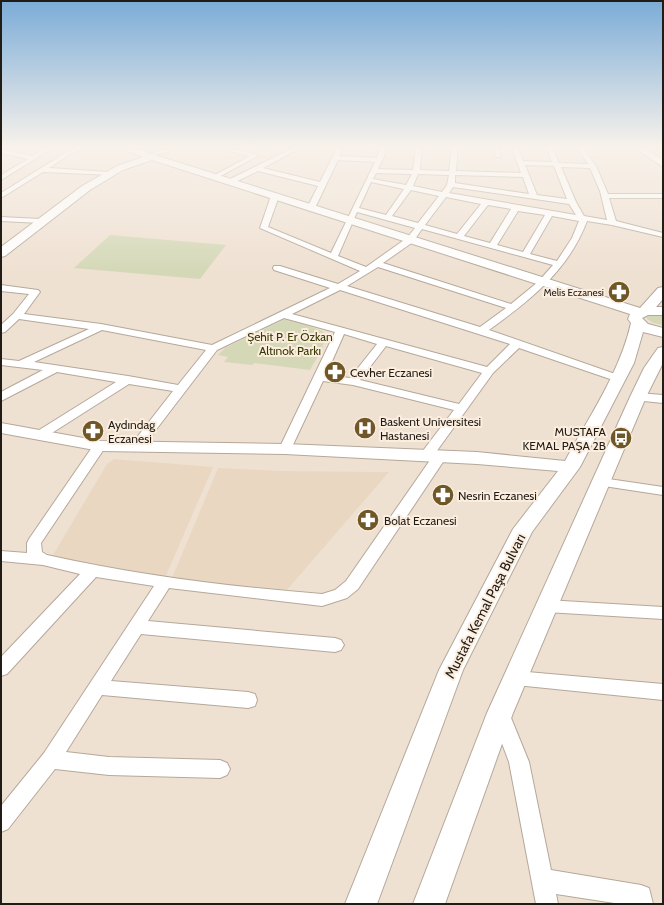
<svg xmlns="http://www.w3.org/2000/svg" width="664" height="905" font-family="Cabin,sans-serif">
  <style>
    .built { fill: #ead7c2 }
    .green { fill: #d4d8b7 }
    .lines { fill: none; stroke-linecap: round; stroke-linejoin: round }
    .street-casing { stroke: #b5a89a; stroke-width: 2 }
    .secondary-casing { stroke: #b5a89a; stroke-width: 2 }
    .street { fill: #fff; fill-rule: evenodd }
    .secondary { fill: #fff; fill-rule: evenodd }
    .labels { text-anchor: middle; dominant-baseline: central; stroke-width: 4; stroke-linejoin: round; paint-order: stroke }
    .far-poi-label { font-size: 10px; fill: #211c16; stroke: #fceedf; text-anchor: end }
    .park-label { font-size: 12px; fill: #363900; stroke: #fceedf }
    .poi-label { font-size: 12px; fill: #211c16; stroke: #fceedf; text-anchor: start }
    .near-street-label { font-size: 14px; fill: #211c16; stroke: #fceedf }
  </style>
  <rect width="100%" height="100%" fill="#efe1d2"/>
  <g class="built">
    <polygon points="114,459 213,467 165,578 54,562 53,555 107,464"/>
    <polygon points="218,468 281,471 389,472 280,598 172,578"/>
  </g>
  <g class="green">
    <polygon points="110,235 226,245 200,279 74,268"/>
    <polygon points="649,315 663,315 663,325 653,323 646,318"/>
    <polygon points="285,319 291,319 322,331 326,335 322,349 310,370 254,363 252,365 224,362 228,357 218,355 225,348"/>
  </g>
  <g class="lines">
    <g class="street-casing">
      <g id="street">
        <polygon points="49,146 56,146 1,180 1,175 28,159 1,153 1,149 32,156"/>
        <polygon points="80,146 88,146 69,155 49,168 110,172 113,174 112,175 43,172 1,198 1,193 65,153"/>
        <polygon points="180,146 190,146 147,157 144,155"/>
        <polygon points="207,146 218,146 259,155 215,179 213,178 213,176 250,156"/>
        <path d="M 297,146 L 304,146 L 263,168 L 320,182 L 338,146 L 344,146 L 339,156 L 377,158 L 380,149 L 360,148 L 357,146 L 387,146 L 385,154 L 378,169 L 413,170 L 416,146 L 422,146 L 420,170 L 449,171 L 452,146 L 458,146 L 456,171 L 521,173 L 511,146 L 517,146 L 523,161 L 552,162 L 546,146 L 552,146 L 559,163 L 588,164 L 576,146 L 582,146 L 596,166 L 608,194 L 663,194 L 663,198 L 609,198 L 616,221 L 663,233 L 663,237 L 612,225 L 587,221 C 569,270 529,301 489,330 L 621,376 L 623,378 L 621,380 L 613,380 L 519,348 L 493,373 L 431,459 L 421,459 L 419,456 L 454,410 L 353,385 L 323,381 L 291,449 L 290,452 L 280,452 L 279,449 L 335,332 L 284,318 L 217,350 L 142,448 L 132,448 L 131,445 L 173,391 L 129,384 L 44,438 L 36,438 L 34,435 L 36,432 L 116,382 L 57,372 L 1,401 L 1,392 L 43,370 L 1,365 L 1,359 L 19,361 L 89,329 L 19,319 L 5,332 L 1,333 L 1,325 L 13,314 L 29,294 L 1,291 L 1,285 L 38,290 L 40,292 L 24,314 L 101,324 L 212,345 L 330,288 L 274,270 L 273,268 L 274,266 L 280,266 L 338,284 L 360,271 L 260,228 L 271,196 L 272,194 L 278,194 L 279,196 L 268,227 L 331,253 L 375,162 L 338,160 L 315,208 L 311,210 L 307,208 L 318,186 L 258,171 L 231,184 L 228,184 L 224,182 ZM 525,165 L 554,166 L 567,199 L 537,195 ZM 561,167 L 590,168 L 600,191 L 607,220 L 584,216 L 576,202 ZM 376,173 L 412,174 L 406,185 L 373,179 ZM 418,174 L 449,175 L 447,185 L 442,192 L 413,186 ZM 455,175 L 523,177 L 529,194 L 455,183 ZM 371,182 L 404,189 L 386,215 L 359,208 ZM 453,187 L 569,204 L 576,215 L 449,193 ZM 411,190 L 439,196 L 418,223 L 392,216 ZM 446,197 L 481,204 L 457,234 L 425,225 ZM 488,205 L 511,209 L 490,243 L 464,236 ZM 518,211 L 545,215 L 523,252 L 497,245 ZM 357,212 L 415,228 L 407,238 L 366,267 L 338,256 ZM 552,216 L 579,221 L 572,238 L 557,261 L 530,254 ZM 422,229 L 553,265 L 538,282 L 511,304 L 383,263 L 413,242 ZM 378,267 L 506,308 L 480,327 L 347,286 ZM 340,290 L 510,344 L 487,367 L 292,314 ZM 102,330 L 206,350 L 178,385 L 128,376 L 34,362 ZM 344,334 L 377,344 L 350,378 L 326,375 ZM 386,346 L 482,373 L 459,404 L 360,380 Z"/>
        <polygon points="492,146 498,146 501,156 500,157 496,157"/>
        <polygon points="1,217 41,219 45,221 41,223 1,221"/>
        <polygon points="638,393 663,395 663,403 634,400 632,397 634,394"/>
        <path d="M 100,442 L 105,443 L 106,446 L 41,543 L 42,552 L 47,555 C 136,575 231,587 322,594 L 335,590 L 346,581 L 435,453 L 445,453 L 447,456 L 358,589 L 347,598 L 322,606 L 169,588 L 148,621 L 335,638 L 341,640 L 344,645 L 341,650 L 335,652 L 141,634 L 111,681 L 248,692 L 255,694 L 257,700 L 255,706 L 248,708 L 102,695 L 66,752 L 109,757 L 220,760 L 227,763 L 230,769 L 227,775 L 220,778 L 109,775 L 55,769 L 8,829 L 1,832 L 1,806 L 44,753 L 154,586 L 96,577 L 7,674 L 1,676 L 1,657 L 80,574 L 43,565 L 1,561 L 1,551 L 27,553 L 27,543 L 29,539 L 95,443 Z"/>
        <polygon points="602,478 663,487 663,495 597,485 595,482 597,479"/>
        <polygon points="546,600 663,607 663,619 546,612 540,610 538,606 540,602"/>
        <polygon points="516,671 663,684 663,700 516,685 510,683 507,678 510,673"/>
        <polygon points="500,706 507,708 529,762 551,870 641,885 649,888 653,904 621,904 556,894 558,904 536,904 509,762 491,714 493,708"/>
      </g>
    </g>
    <g class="secondary-casing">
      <g id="secondary">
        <path d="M 119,146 L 130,146 L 155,155 L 640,308 L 658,288 L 663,287 L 663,299 L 656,307 L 663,307 L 663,315 L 648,315 L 642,318 L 648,324 L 663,328 L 663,337 L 643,332 L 634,363 L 580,467 L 532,532 L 463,670 L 377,904 L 345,904 L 439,670 L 513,529 L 558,471 L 477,464 L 285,454 L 100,451 L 1,433 L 1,423 L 100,441 L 285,444 L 477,452 L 565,461 C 589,417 620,372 631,323 L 628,319 L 630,314 L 152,160 L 123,170 L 90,190 L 5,256 L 1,257 L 1,247 L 82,186 L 117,166 L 143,157 L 120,148 Z"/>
        <polygon points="632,146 641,146 663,160 663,167"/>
        <polygon points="663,347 663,363 646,397 513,713 445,904 413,904 487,713 630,397 644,368 658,348"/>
      </g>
    </g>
    <use href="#street" class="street"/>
    <use href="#secondary" class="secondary"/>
  </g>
  <linearGradient id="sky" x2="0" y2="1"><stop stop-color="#7bacd7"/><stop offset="0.54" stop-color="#f8f2eb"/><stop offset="1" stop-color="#f8f2eb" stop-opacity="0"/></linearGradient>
  <rect width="664" height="272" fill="url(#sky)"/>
  <defs>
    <g id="pharmacy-disc" transform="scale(1.15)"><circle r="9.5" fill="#705728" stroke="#fceedf"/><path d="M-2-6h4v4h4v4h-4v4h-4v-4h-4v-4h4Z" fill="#fff"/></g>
    <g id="hospital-disc" transform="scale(1.15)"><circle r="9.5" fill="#705728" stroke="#fceedf"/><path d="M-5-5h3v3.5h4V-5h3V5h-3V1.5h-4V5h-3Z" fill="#fff"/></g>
    <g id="bus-disc" transform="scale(1.15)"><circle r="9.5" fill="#705728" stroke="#fceedf"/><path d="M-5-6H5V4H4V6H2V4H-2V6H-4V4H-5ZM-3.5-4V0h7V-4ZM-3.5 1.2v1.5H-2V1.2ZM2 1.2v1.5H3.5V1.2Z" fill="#fff"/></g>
  </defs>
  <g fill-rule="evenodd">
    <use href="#pharmacy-disc" x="619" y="292"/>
    <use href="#pharmacy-disc" x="335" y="372"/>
    <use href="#hospital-disc" x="365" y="428"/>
    <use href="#pharmacy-disc" x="93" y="431"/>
    <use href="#bus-disc" x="621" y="438"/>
    <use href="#pharmacy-disc" x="443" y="495"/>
    <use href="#pharmacy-disc" x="368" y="520"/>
  </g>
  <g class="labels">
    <g class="far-poi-label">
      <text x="604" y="292">Melis Eczanesi</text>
    </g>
    <g class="park-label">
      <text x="290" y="336">Şehit P. Er Özkan<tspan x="290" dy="14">Altınok Parkı</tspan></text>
    </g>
    <g class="poi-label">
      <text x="350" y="372">Cevher Eczanesi</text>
      <text x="380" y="421">Baskent Universitesi<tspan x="380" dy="14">Hastanesi</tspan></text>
      <text x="108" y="424">Aydındag<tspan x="108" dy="14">Eczanesi</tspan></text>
      <text x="606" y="431" text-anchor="end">MUSTAFA<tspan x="606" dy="14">KEMAL PAŞA 2B</tspan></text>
      <text x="458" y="495">Nesrin Eczanesi</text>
      <text x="384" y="520">Bolat Eczanesi</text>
    </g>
    <g class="near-street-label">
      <text transform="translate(485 606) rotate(-63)">Mustafa Kemal Paşa Bulvarı</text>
    </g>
  </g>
  <rect width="664" height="905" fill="none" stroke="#211c16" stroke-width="4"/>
</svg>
